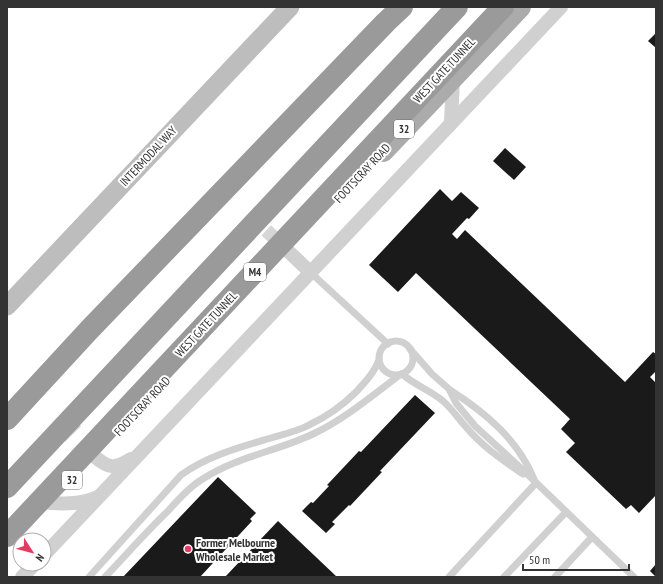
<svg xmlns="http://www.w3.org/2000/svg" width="663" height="584" font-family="'PT Sans Narrow',sans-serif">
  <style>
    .building { fill: #1a1a1a }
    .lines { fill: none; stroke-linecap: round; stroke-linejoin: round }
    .street-tunnel { stroke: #d6d6d6; stroke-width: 14; stroke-dasharray: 14 7; stroke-linecap: butt }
    .primary-tunnel { stroke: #d6d6d6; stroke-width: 22; stroke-dasharray: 22 11; stroke-linecap: butt }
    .lane { stroke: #d0d0d0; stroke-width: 7 }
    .street { stroke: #d0d0d0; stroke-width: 14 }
    .secondary { stroke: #bdbdbd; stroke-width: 19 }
    .primary { stroke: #ababab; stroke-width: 22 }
    .highway { stroke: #9a9a9a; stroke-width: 22 }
    .poi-dot { fill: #e33b64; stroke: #fff; stroke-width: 1.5 }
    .labels { text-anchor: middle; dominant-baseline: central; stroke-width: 4; stroke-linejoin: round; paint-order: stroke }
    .shield { fill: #fff; stroke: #707070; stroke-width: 1 }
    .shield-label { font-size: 11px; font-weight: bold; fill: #333 }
    .street-label { font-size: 12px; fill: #333; stroke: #fff }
    .poi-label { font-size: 12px; font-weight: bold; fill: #333; stroke: #fff; text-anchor: start }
  </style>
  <rect width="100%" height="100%" fill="#fff"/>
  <g class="building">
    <polygon points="656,33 656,48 648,41"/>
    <polygon points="505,148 526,167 514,180 493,161"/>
    <polygon points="440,189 452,201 461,192 479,208 469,219 467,218 452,234 457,239 465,230 625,382 653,352 656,354 656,371 650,377 656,383 656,495 639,513 631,505 626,509 566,452 575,443 561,429 570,419 416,273 398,292 369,265"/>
    <polygon points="415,395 435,413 380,471 382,472 350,506 349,505 332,522 335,524 326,533 302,511 311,502 313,503 329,486 327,485 359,451 361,452"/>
    <polygon points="218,477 256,513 250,519 252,521 200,577 123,577"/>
    <polygon points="278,521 337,577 225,577"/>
    <polygon points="656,564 656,577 650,571"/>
  </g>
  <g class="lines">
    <polyline class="street-tunnel" points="251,216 287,250"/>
    <polyline class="primary-tunnel" points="58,418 94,456"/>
    <g class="lane">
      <polyline points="310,272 388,344"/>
      <circle cx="396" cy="358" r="17"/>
      <polyline points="410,349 432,374 449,389 456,403 475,426 523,470 634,577"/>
      <path d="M 402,374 C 416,386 430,390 443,401 C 452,409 458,418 466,427 C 482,446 502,460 523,474"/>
      <path d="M 450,390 C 486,413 517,439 534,479"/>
      <path d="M 89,577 L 181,475 C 209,455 241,447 274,437 C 285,434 298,431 309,425 C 326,417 343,405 356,392 C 366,381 374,373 379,360"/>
      <path d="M 105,577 C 126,555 146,532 168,511 C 178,500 188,488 201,480 C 238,456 275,452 313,434 C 345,419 373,395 401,374"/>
      <polyline points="449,577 536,483"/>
      <polyline points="504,577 566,512"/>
      <polyline points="555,577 592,537"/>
    </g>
    <g class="street">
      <polyline points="451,123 453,77"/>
      <polyline points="288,251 310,272"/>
      <path d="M 94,456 C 109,469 114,469 131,459"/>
      <path d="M 50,503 C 67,504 82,504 98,497"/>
      <polyline points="44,555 561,7"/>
      <polyline points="22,577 35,564"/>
    </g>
    <polyline class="secondary" points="7,306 290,7"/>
    <polyline class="primary" points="383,151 520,7"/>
    <g class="highway">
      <polyline points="7,419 90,329 386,22 402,7"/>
      <polyline points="7,487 457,7"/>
      <polyline points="7,536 503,7"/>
    </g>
  </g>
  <circle class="poi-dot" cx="188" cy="549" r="4"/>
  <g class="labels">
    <g class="shield">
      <rect x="394" y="120" width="20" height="18" rx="3"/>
      <rect x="244" y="263" width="22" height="18" rx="3"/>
      <rect x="62" y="471" width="20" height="18" rx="3"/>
    </g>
    <g class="shield-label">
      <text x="404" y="129">32</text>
      <text x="255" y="272">M4</text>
      <text x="72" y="480">32</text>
    </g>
    <g class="street-label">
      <text transform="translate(444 70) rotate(-47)">WEST GATE TUNNEL</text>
      <text transform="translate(148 156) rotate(-47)">INTERMODAL WAY</text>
      <text transform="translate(362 173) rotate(-47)">FOOTSCRAY ROAD</text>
      <text transform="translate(206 324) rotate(-47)">WEST GATE TUNNEL</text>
      <text transform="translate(142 406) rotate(-47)">FOOTSCRAY ROAD</text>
    </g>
    <g class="poi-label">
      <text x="196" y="542">Former Melbourne<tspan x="196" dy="14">Wholesale Market</tspan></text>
    </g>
  </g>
  <rect width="663" height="584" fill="none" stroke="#333333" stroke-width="16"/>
  <g transform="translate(32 552) rotate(126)"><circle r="19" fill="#ffffff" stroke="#adadad"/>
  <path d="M0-3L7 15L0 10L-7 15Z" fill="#e33b64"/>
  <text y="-6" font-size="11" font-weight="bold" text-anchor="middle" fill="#333333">N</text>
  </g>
  <path d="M523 564v6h106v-6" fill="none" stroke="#333333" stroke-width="2"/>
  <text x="529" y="564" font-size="12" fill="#333333" stroke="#ffffff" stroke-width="3" paint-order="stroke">50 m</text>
</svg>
